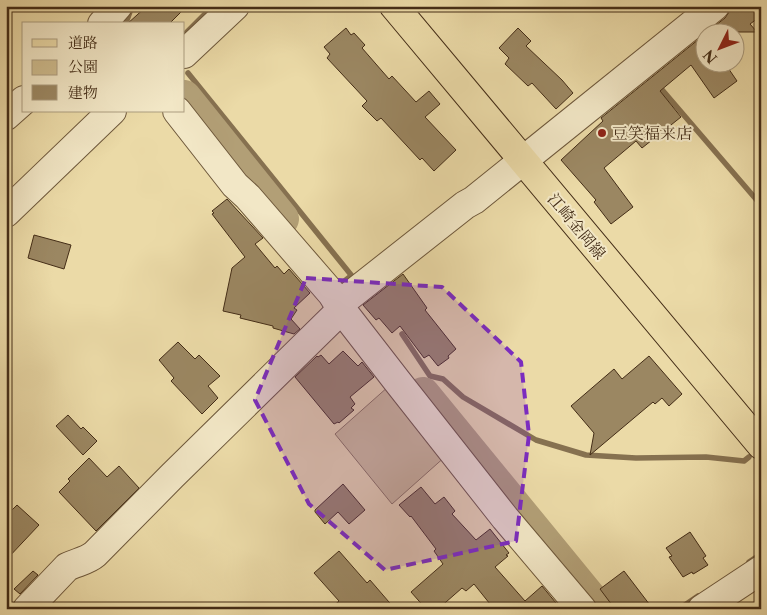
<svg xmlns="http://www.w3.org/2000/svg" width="767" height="615" font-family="'Libre Caslon Text','Noto Serif JP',serif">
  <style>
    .green { fill: #cfbd8f; stroke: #8a7553 }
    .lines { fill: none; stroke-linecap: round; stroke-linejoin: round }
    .stream { stroke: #867150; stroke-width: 5.5 }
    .river { stroke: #b29f76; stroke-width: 34 }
    .building { fill: #9b8762; stroke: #442d17 }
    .minor-casing { stroke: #6e583b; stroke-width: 30 }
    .major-casing { stroke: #442d17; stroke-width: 30 }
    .minor { stroke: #f2e7c6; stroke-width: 28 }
    .major { stroke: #ebdaa7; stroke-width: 28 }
    .marked { fill: #7b2cbf; fill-opacity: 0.2; stroke: #7b2cbf; stroke-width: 4; stroke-dasharray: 10 6; stroke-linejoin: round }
    .poi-dot { fill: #8f2418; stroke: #f2e7c6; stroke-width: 2 }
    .labels { text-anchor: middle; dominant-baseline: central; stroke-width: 4; stroke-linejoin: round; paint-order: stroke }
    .poi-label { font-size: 16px; fill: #442d17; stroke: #f2e7c6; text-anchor: start }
    .street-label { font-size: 16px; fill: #442d17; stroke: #f2e7c6 }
  </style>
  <rect width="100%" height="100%" fill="#ebdaa7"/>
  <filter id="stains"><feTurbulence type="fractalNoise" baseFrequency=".004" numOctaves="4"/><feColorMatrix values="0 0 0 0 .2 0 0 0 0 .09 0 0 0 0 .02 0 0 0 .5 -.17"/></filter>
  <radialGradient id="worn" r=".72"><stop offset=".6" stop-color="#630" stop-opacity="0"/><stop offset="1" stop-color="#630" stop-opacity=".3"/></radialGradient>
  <polygon class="green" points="389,386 447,455 392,504 335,434"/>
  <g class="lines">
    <g class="stream">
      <polyline points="117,24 127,20 132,6"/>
      <polyline points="184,35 213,6"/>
      <polyline points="188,73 356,281"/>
      <polyline points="658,85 761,205"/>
      <polyline points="337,287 351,276"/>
      <polyline points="402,334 430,376 443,379 463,397 536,440 586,455 636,458 706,457 744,461 749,457"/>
      <polyline points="749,562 761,554"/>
      <polyline points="679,609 698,596"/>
    </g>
    <g class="river">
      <polyline points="184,97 282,219"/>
      <polyline points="423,394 599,609"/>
    </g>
  </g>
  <g class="building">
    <polygon points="147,6 187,6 169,24 127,24"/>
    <polygon points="730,6 761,6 761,16 750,24 757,32 707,32 725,18 729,12"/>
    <polygon points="346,28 351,35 354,33 365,45 362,48 389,79 392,76 416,102 429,91 440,104 425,117 456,150 434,171 422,158 420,160 381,118 377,121 362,106 367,101 327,58 330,54 324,47"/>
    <polygon points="518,28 531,41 526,46 562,80 573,93 556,109 532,83 528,86 505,64 509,58 499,48"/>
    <polygon points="704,35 704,62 724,62 737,81 714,98 691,65 660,91 681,117 642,148 636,141 604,168 633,207 611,224 594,202 596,200 561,160 603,121 601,118"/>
    <polygon points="227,199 263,238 255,244 275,268 277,266 284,274 289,269 310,293 294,308 297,310 291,319 300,329 294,334 273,328 273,326 240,318 241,315 223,311 232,268 245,257 212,214 214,213 212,211"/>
    <polygon points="34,235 71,245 64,269 28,258"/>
    <polygon points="403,274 427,308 425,310 456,349 448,356 449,358 438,366 429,355 424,358 400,326 392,333 379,318 376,320 363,305"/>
    <polygon points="178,342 195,359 199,355 220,376 208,386 218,398 202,414 171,381 174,378 159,360"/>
    <polygon points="343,351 358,366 362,362 374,377 350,397 355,404 351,408 354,410 339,423 338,422 334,424 295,377 317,356 318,357 321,355 329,364"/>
    <polygon points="649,356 682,394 669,406 662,398 655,404 653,402 590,455 594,433 571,406 614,369 622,379"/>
    <polygon points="68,415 81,429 83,427 97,441 83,455 56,426"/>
    <polygon points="89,458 107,477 119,466 139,488 96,531 59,492 70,481 68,479"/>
    <polygon points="343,484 365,510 349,524 338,512 325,524 315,512 315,510"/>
    <polygon points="421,487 435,504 444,497 455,511 452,514 476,540 490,529 509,553 506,555 508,556 495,567 525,601 542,586 561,609 494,609 474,584 466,591 462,588 438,609 426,609 411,592 443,564 434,551 436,549 411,516 410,517 399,505"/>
    <polygon points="17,505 39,525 6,560 6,516"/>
    <polygon points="690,532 706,556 703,558 708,565 695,573 693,574 692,572 683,577 669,557 672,556 666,548"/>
    <polygon points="339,551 367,583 370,580 395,609 330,609 339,601 314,573"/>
    <polygon points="33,571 38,575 20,594 14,589"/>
    <polygon points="624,571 653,609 615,609 600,589"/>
  </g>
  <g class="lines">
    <g class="minor-casing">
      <g id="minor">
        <polyline points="102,24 118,6"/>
        <polyline points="184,54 235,6"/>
        <polyline points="177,111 235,185 248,197 332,294 342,310 397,381 505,518 582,609"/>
        <polyline points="6,116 24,100"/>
        <polyline points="6,213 112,111"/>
        <path d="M 27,609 L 67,567 C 77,562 87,561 95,554 L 172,476 L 337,314 L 342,302 L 465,205 L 474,200 L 715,6"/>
        <polyline points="702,609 761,570"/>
      </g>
    </g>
    <g class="major-casing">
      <polyline id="major" points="394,6 761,445"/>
    </g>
    <use href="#minor" class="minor"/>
    <use href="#major" class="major"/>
  </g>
  <path class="marked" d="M 306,278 L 442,287 L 521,362 L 529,435 L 516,541 L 385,570 L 309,504 L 255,400 Z"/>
  <circle class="poi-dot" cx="602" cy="133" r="5"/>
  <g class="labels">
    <g class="poi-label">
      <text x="612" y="133">豆笑福来店</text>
    </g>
    <g class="street-label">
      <text transform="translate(577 226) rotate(50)">江崎金岡線</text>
    </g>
  </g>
  <rect width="767" height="615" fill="none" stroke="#ebdaa7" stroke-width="25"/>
  <rect x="8" y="8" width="752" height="600" fill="none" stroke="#442d17" stroke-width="2.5"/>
  <rect x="12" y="12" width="742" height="590" fill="none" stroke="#442d17"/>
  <rect x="22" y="22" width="162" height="90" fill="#f2e7c6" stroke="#ac9d80"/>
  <rect x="32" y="39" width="25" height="8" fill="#ebdaa7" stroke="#ac9d80"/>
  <text x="68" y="48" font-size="15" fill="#442d17">道路</text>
  <rect x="32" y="60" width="25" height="15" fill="#cfbd8f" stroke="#ac9d80"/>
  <text x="68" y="72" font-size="15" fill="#442d17">公園</text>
  <rect x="32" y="85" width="25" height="15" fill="#9b8762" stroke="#ac9d80"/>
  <text x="68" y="98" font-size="15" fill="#442d17">建物</text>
  <g transform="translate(720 48) rotate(228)"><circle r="24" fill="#f2e7c6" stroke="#ac9d80"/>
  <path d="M0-4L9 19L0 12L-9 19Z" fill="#8f2418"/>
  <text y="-8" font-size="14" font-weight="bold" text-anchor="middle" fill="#442d17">N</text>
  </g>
  <rect width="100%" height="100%" filter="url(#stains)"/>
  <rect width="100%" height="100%" fill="url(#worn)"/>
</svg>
